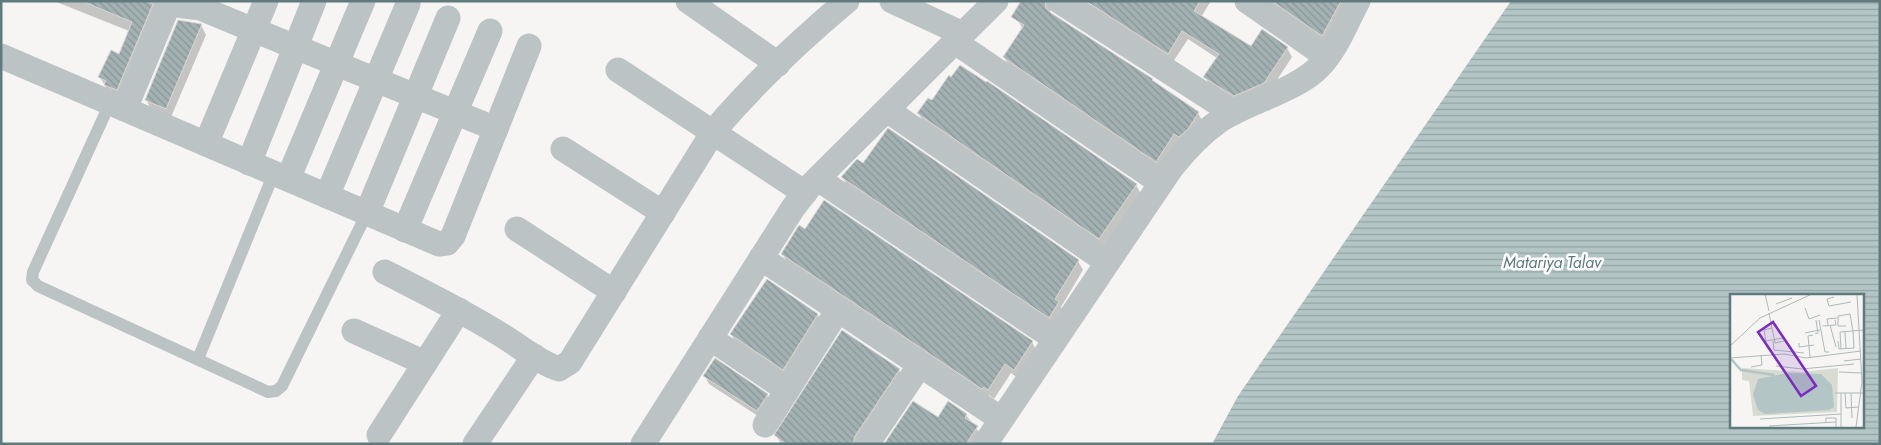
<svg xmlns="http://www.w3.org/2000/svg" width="1881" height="445" font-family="Jost,sans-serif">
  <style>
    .water { fill: url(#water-rules); fill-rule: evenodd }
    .shadow { fill: #0003 }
    .building { fill: url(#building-back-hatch); stroke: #d8d7d5 }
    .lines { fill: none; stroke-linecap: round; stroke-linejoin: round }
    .service { stroke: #bcc3c5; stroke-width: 12 }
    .minor { stroke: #bcc3c5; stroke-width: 25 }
    .labels { text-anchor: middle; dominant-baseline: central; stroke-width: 5; stroke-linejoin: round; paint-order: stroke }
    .water-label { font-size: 16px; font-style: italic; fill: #5c7978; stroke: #fff }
    .inset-river { fill: none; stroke: #b3c5c5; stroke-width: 2.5 }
    .inset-road { fill: none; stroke: #adb9ba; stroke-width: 1 }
    .view { fill: #7b2cbf; fill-opacity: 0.15; stroke: #7b2cbf; stroke-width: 2.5 }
    .inset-edge { fill: none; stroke: #617a7e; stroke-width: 2.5 }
  </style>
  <defs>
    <pattern id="water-rules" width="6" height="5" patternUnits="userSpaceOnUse" patternTransform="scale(1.25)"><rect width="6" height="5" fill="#b3c5c5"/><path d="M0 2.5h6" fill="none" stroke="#95a5a5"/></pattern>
    <pattern id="building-back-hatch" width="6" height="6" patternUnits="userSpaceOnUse" patternTransform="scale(1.25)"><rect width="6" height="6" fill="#a4b1b2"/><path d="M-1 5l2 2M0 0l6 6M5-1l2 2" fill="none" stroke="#899596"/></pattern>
  </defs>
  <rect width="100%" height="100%" fill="#f6f5f3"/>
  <path class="water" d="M 1511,1 L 1880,1 L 1880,444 L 1212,444 L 1238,396 ZM 1731,295 L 1862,295 L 1862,426 L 1731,426 Z"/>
  <g class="shadow">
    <polygon points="54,1 176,1 125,104 108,91 100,77 119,56 129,31"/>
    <polygon points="1030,1 1053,1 1050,13 1152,80 1154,83 1198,113 1203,122 1162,171 1009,66 1004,57 1023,29 1018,21"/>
    <polygon points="1078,1 1211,1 1201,17 1251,48 1287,48 1292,57 1269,92 1240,105 1210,86 1205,77 1217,58 1188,39 1173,62"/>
    <polygon points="1266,1 1345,1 1328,44"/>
    <polygon points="201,25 206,35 171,117 151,109 146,99"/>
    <polygon points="932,102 1136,185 1141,194 1104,247 924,123 918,113"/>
    <polygon points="843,178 1078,261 1083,270 1061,307 1064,312 1055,326 848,187"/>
    <polygon points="782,254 1032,342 1037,352 1019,379 1011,373 994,399 989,395 988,398 788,263"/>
    <polygon points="767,281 818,315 823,324 788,378 736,343 731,334"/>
    <polygon points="899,370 905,379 861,444 781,444 776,435"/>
    <polygon points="705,376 767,395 771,403 761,418 709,384"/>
    <polygon points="966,415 982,436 977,444 886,444 938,419"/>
  </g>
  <g class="building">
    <polygon points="82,1 145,1 153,4 117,90 104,85 106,81 98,77 111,50 119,54 132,22"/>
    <polygon points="1021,1 1045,1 1046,8 1051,13 1153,79 1152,80 1199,112 1188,129 1179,137 1174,134 1156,162 1003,57 1024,25 1011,17"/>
    <polygon points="1086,1 1200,1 1194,11 1251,46 1262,29 1288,47 1264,83 1234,96 1203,77 1219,54 1182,31 1168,54"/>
    <polygon points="1272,1 1341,1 1322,36"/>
    <polygon points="178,20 202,24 166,109 145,100"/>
    <polygon points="960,65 986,82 987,81 1137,184 1099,239 917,113 928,98 932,100 949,75 951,77"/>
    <polygon points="888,128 1079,260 1055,299 1059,302 1049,318 841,177 857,159 863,163"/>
    <polygon points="824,200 1033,341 1014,370 1005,364 988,390 984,387 982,389 781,254 799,225 805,229"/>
    <polygon points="767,279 818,314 783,370 730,334"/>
    <polygon points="842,330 900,369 855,436 853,444 786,444 774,435"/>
    <polygon points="715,358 768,394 757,411 703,376"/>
    <polygon points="913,401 938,417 948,401 967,414 965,418 978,426 966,444 884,444"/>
  </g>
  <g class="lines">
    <g class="service">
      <polyline points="110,103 33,272 32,280 38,286 268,392 276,391 282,386 367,213"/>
      <polyline points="198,359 274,173"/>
    </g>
    <g class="minor">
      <polyline points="688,1 778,64"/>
      <polyline points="892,1 963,34"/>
      <polyline points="1059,1 1233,113"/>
      <polyline points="1247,1 1327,57"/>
      <polyline points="169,4 200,8 496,129"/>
      <polyline points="955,42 1161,183"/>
      <polyline points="1,56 439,244 447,243 453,236 529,46"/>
      <polyline points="618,70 805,193"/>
      <polyline points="125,109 170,1"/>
      <polyline points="887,110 1107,262"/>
      <polyline points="206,144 266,1"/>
      <polyline points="563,149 663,213"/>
      <polyline points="249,163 314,1"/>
      <polyline points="288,179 363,1"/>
      <polyline points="818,179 1055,339"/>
      <polyline points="327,196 408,4"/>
      <polyline points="367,213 448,18"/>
      <polyline points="517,229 614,292"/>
      <polyline points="405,230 490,31"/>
      <polyline points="761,258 1001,419"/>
      <path d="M 385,272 C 424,292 465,312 503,336 C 521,347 538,362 559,369 L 570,362 L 713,132 C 753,85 799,41 847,1"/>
      <polyline points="354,331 425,363"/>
      <polyline points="710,338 787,390"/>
      <polyline points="765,425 838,310"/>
      <polyline points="379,435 459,310"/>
      <polyline points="475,444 534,356"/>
      <polyline points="643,444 793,208 810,186 996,1"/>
      <polyline points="867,444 920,365"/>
      <path d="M 985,444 L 1172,167 C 1185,151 1202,133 1219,121 C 1247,102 1296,91 1319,67 C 1337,49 1346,23 1358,1"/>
    </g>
  </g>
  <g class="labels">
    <g class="water-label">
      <text x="1552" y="262">Matariya Talav</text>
    </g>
  </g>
  <g transform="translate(1730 294)">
    <rect width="134" height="134" fill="#f6f5f3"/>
    <path d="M 12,74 L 71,78 L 108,74 L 107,118 L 23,122 L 19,87 L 12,86 Z" fill="#d8dbd2"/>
    <path d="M 58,79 L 91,80 L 102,91 L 104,113 L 99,116 L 35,120 L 28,116 L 23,101 L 28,85 Z" fill="#b3c5c5"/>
    <path class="inset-river" d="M 1,65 L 11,76 L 44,81"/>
    <path class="inset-road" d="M 35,0 L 39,17M 104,3 L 97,5 L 99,12 L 121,8M 46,10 L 62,4M 75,14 L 79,25 L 90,21M 39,19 L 45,49 L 54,47M 89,26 L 95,58 L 99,58M 98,31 L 97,25 L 107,24M 100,31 L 106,53M 93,32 L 106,31 L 105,26M 116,32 L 108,32 L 108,22 L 120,20 L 123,37M 42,34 L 34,36 L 36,47 L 53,44M 115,38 L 116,54M 75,39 L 90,36M 85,40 L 88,39 L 86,26M 43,47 L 44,56 L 74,59M 108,47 L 109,55 L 124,54 L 123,37M 69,49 L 69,53 L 84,51M 0,52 L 30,24 L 82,0M 111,55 L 110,38 L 134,36M 80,63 L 78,42 L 83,41M 0,64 L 54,60 L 76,64 L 131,57M 114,67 L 131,65M 46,72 L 72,75 L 124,70M 21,73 L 32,71 L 31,61M 109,78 L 131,79M 105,99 L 134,99M 111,99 L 111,133M 115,99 L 116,114 L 128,113M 121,99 L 122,124M 30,125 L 111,120M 96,129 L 96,124 L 106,124 L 106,133M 39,132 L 106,128M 126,133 L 132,88 L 127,0"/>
    <path class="view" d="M 43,28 L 86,92 L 71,102 L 28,38 Z"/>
    <rect width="134" height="134" class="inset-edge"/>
  </g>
  <rect width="1881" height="445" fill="none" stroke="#617a7e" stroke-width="5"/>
</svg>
